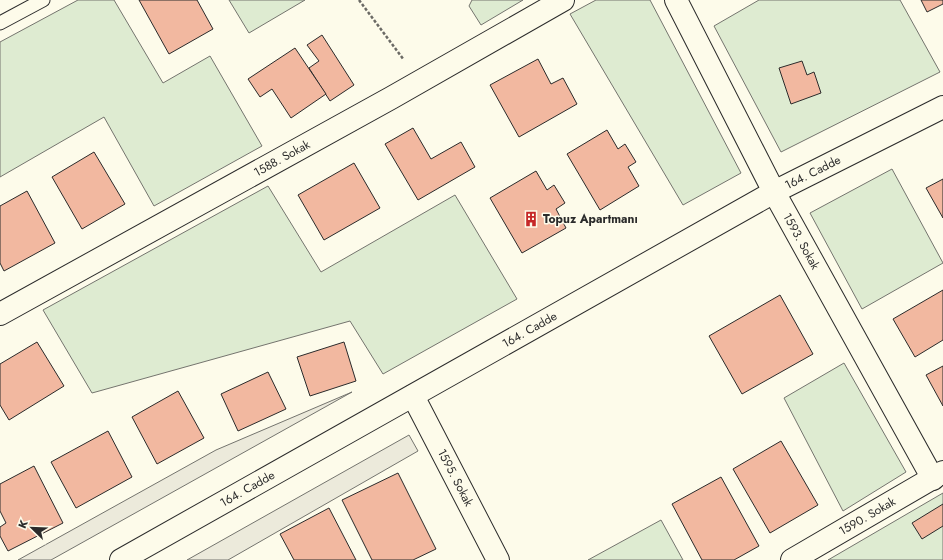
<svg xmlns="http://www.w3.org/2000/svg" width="943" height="560" font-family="Jost,sans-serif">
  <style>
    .green { fill: #deebd1; stroke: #74746e }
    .parking { fill: #eceadb; stroke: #74746e }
    .building { fill: #f2b8a0; stroke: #2b2b2b }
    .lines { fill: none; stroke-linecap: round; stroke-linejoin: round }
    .service-casing { stroke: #2b2b2b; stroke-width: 15 }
    .minor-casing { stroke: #2b2b2b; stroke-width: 24 }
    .secondary-casing { stroke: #2b2b2b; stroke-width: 24 }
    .path { stroke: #6a6964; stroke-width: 2.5; stroke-dasharray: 3 2; stroke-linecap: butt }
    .service { stroke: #fdfbea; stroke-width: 13 }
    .minor { stroke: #fdfbea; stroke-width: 22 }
    .secondary { stroke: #fdfbea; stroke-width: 22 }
    .labels { text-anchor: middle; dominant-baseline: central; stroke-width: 3; stroke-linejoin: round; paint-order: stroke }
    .street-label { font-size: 12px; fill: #2b2b2b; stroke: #fdfbea }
    .poi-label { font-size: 12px; font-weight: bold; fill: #2b2b2b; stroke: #fdfbea; text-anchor: start }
  </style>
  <rect width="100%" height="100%" fill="#fdfbea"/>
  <g class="green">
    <polygon points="78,0 114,0 163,83 210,56 262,146 154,206 104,117 0,177 0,42"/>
    <polygon points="229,0 305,0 249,33"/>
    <polygon points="472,0 523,0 481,25 469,6"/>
    <polygon points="596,0 650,0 741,173 683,205 570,14"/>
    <polygon points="759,0 900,0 940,72 781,152 714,26"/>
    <polygon points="892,169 943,263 862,309 810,213"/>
    <polygon points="268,186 321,272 455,195 517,299 383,374 350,321 92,393 43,310"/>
    <polygon points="844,363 906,472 843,511 784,398"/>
    <polygon points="943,493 943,560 828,560"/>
    <polygon points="661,520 683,560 588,560"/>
  </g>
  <g class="parking">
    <polygon points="352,392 51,560 18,560 216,450"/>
    <polygon points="409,435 418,451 228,560 187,560"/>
  </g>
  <g class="building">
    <polygon points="139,0 197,0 213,29 169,54"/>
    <polygon points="921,0 943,0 943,4 927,12"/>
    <polygon points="322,35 354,85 330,101 309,68 319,61 307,45"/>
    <polygon points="295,48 326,94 291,118 272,89 260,97 248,79"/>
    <polygon points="538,59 551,84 563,78 577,104 519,137 490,85"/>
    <polygon points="802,61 807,75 814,72 821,93 791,104 779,68"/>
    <polygon points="413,128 431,159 461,142 475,167 418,200 385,144"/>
    <polygon points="607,130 618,149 625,144 636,162 628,167 639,186 600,210 567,154"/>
    <polygon points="94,152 125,204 82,229 52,177"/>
    <polygon points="354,163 380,208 324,240 298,195"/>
    <polygon points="536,171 547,190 554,185 565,203 556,209 566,228 522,253 490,198"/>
    <polygon points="943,179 943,218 926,188"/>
    <polygon points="27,191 55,243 4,271 0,263 0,206"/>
    <polygon points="943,290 943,340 915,357 893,319"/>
    <polygon points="780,295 813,354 742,394 709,336"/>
    <polygon points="37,342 64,386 9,420 0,405 0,364"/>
    <polygon points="344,342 356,381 310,396 297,357"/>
    <polygon points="943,366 943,406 926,375"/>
    <polygon points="268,372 286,409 238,431 221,394"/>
    <polygon points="178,391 204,438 157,464 132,417"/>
    <polygon points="108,431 132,477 76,508 51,462"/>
    <polygon points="781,441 818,505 770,533 733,469"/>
    <polygon points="34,466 63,523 8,551 0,536 0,527 6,523 0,511 0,484"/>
    <polygon points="398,473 436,549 413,560 372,560 342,500"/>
    <polygon points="721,477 759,546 734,560 702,560 672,504"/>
    <polygon points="943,504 943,526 922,539 912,523"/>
    <polygon points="329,508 356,560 294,560 280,534"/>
  </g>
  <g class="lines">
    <g class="service-casing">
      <polyline id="service" points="0,23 43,0"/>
    </g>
    <g class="minor-casing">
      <g id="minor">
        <path id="s1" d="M 676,0 L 774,192 L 933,479"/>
        <path id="s2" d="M 0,314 L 391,98 L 563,0"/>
        <path id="s3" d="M 413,396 L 498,560"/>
        <path id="s4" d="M 792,560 L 943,472"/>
      </g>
    </g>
    <g class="secondary-casing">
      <g id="secondary">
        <path id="s5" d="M 121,560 L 774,192 L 943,107"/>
      </g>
    </g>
    <polyline class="path" points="359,0 404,60"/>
    <use href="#service" class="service"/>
    <use href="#minor" class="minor"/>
    <use href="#secondary" class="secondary"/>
  </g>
  <defs>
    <g id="building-bare" transform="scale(1.2)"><path d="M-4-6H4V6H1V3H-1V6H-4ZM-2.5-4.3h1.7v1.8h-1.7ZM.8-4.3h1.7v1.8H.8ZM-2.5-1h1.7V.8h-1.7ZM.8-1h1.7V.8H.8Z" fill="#c62828" stroke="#fdfbea" stroke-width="2.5" paint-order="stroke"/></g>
  </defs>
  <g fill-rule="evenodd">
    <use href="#building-bare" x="531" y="219"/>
  </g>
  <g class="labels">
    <g class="street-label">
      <text stroke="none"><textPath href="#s2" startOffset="322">1588. Sokak</textPath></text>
      <text stroke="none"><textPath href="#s5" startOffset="793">164. Cadde</textPath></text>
      <text stroke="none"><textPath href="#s1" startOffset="272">1593. Sokak</textPath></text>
      <text stroke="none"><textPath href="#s5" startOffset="469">164. Cadde</textPath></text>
      <text stroke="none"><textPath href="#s3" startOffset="92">1595. Sokak</textPath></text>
      <text stroke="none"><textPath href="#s5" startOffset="145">164. Cadde</textPath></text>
      <text stroke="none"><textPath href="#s4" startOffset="87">1590. Sokak</textPath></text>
    </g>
    <g class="poi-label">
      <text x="543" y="219">Topuz Apartmanı</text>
    </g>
  </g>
  <g transform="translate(32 528) rotate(293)" stroke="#fdfbea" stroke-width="3" paint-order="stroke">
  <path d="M0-3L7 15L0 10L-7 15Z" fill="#2b2b2b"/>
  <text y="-6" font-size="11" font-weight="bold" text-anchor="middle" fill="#2b2b2b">K</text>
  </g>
</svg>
